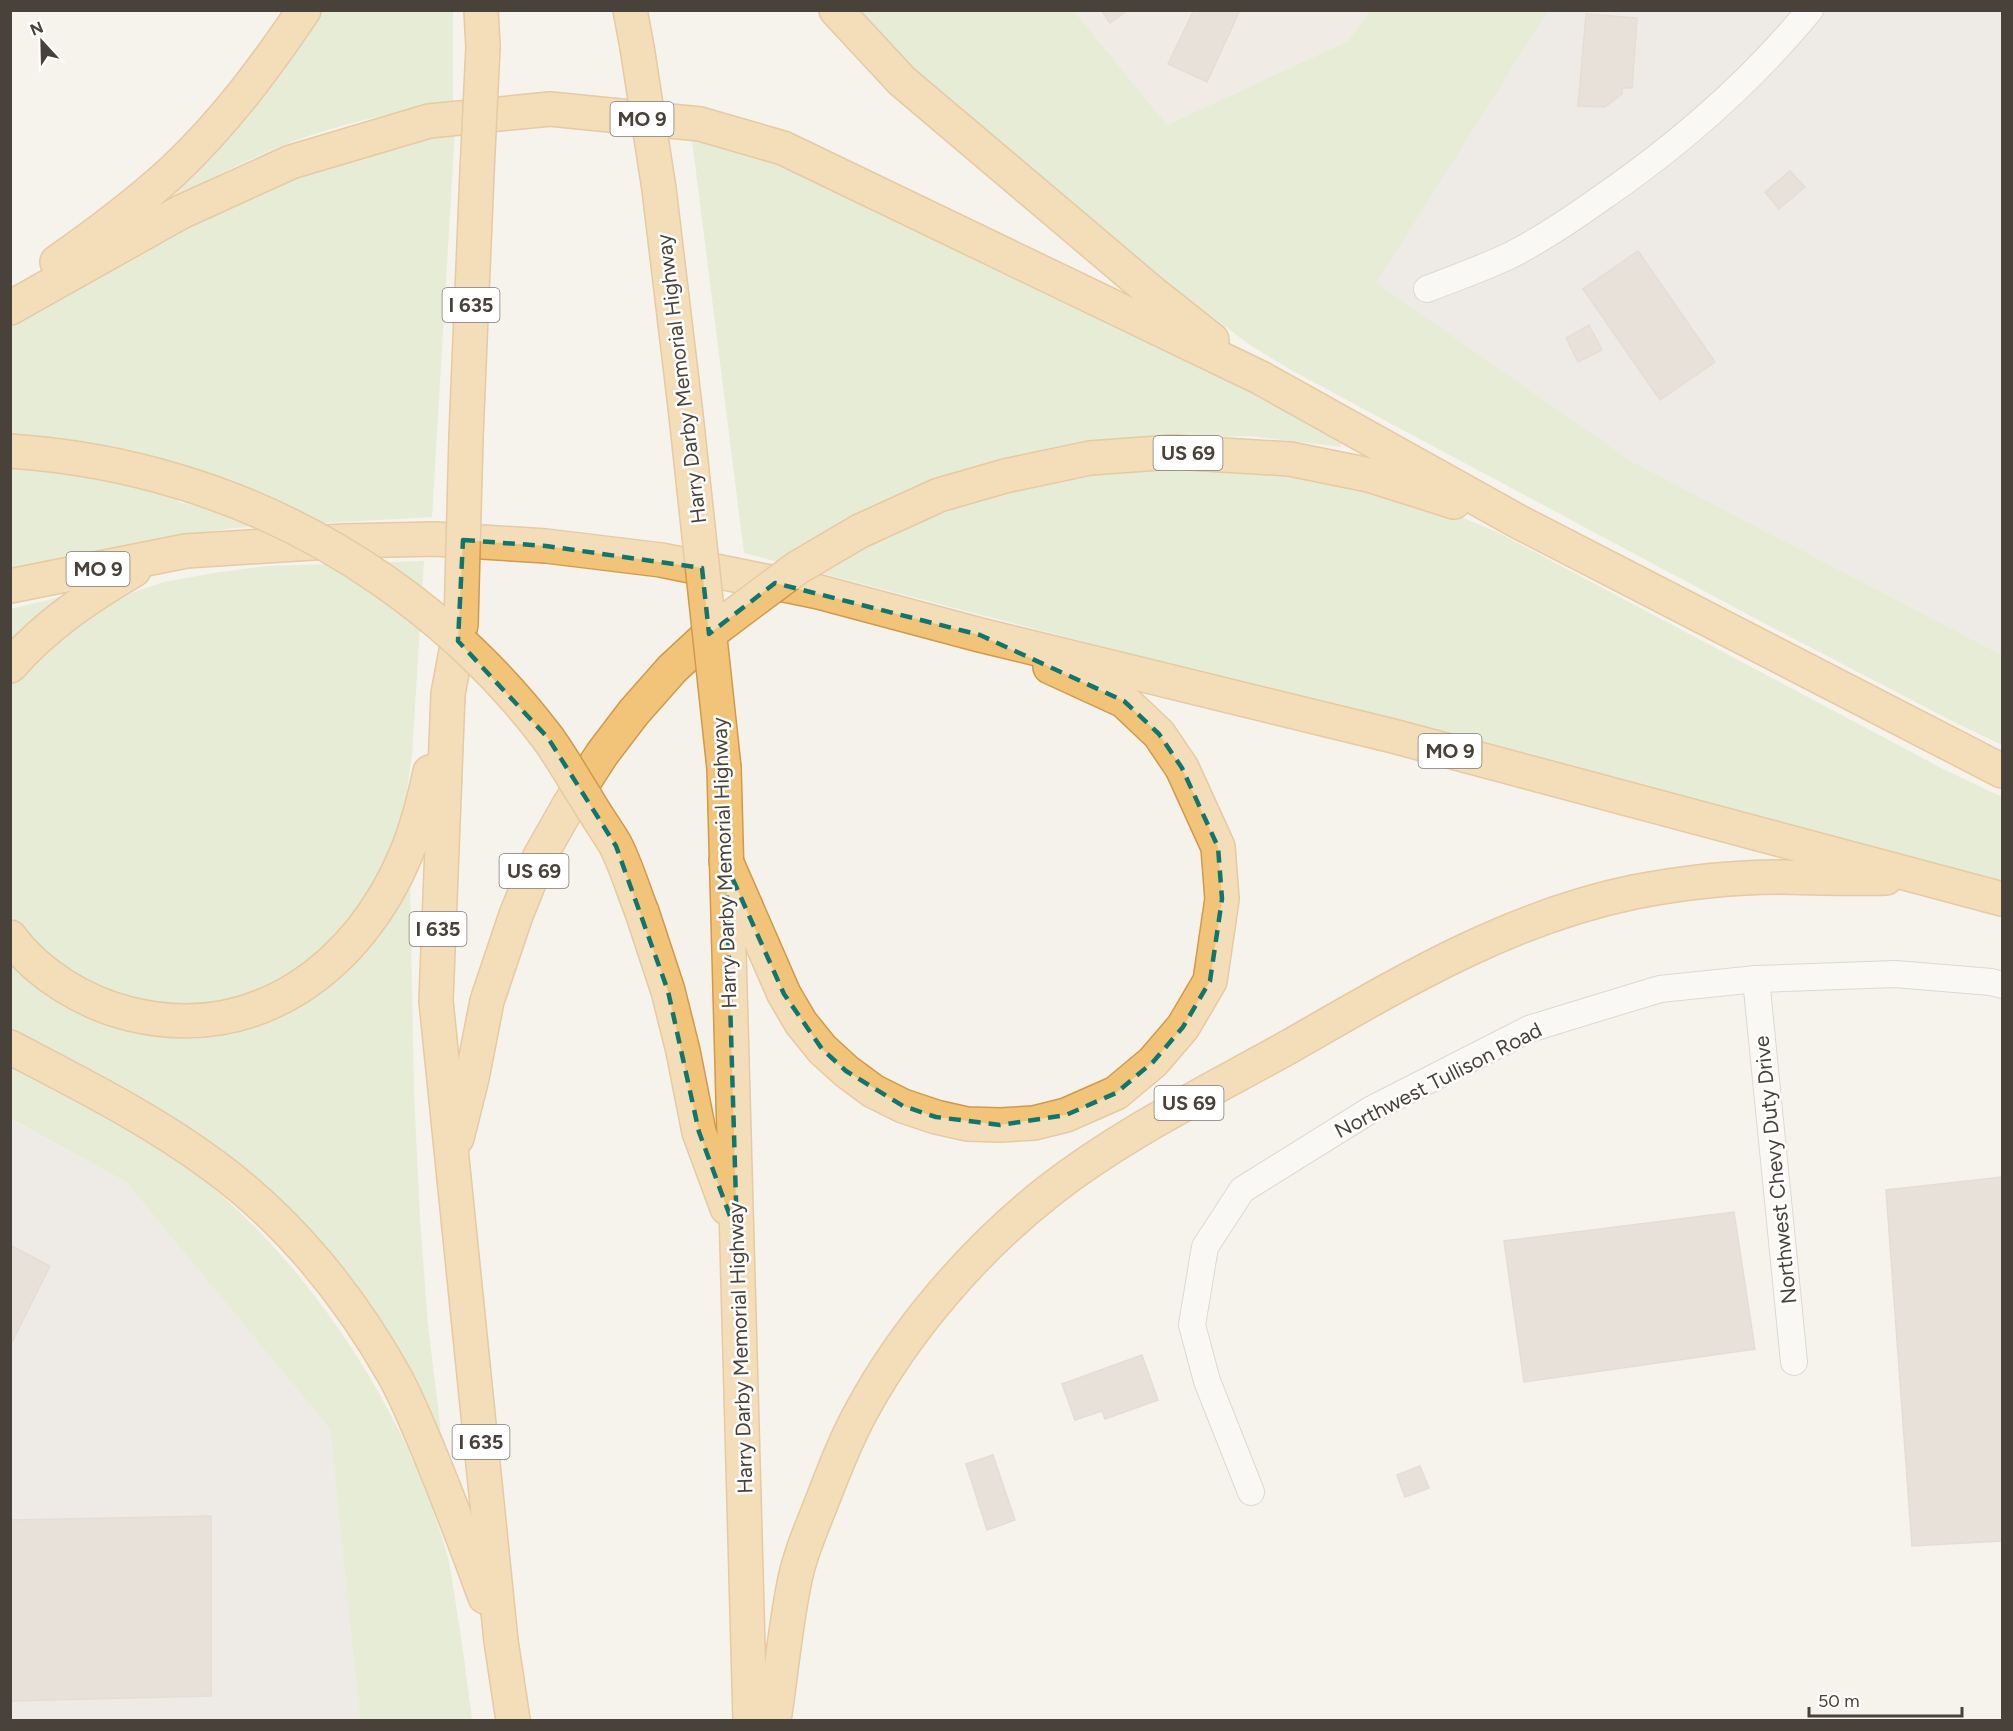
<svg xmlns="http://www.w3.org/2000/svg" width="2013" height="1731" font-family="Figtree,sans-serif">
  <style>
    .residential { fill: #e8e3db }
    .industrial { fill: #e5e1dd }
    .green { fill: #d3e5b9 }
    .building { fill: #d5cdc2; stroke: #d0c4b6; stroke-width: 1.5 }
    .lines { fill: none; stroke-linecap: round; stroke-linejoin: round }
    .minor-casing { stroke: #c0b9af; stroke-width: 28 }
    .highway-casing { stroke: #d1994a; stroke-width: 36 }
    .minor { stroke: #fff; stroke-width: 26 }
    .highway { stroke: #f2c47a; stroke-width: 33 }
    .highway-bridge-casing { stroke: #d1994a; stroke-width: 36; stroke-linecap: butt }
    .highway-bridge { stroke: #f2c47a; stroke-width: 33 }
    .marked { fill: none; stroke: #0f766e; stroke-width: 4.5; stroke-dasharray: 12 8; stroke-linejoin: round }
    .labels { text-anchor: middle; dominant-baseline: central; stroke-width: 5; stroke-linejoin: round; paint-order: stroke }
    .shield { fill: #fff; stroke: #807b75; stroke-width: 1.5 }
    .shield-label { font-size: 20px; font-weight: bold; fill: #49423a }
    .street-label { font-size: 21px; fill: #49423a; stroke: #fff }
  </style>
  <rect width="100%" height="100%" fill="#f5f2ec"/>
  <polygon class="residential" points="1074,11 1370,11 1348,41 1167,125"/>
  <g class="industrial">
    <polygon points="1548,11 2002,11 2002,655 1631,461 1375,283"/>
    <polygon points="10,1119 126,1182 330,1429 360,1720 11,1720"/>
  </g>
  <g class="green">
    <path d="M 317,11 L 453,11 L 453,102 C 391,113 330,125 272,150 C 217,173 166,204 114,234 Z"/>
    <polygon points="846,11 1074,11 1167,125 1348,41 1370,11 1548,11 1376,283 1631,461 2002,655 2002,745 1952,721 1779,631 1457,459 1291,370 1250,345 1142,264 1032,177"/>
    <polygon points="455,128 432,517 235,528 169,537 11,574 10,466 148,485 181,503 199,506 259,492 215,477 11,438 11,321 257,187"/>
    <polygon points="691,132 746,145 789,160 825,176 1340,438 1341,447 1250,436 1131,439 1068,447 1004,461 951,477 865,515 803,548 798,554 824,566 871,537 925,513 972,496 1085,472 1136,466 1229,463 1339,479 1446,511 1497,532 1945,770 2002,797 2002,881 744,553"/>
    <polygon points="424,561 412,755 404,811 384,874 345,935 286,983 216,1008 145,1005 81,980 31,942 11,916 11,683 27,660 119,597 164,582 214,573 267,566"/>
    <polygon points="60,597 11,640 11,609"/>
    <path d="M 410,884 L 414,1092 L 420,1221 L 428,1325 L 440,1424 L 441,1447 L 343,1282 L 11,1033 L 10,959 C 39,993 72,1010 113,1024 C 209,1055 302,1024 368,949 C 385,929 397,906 410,884 Z"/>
    <path d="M 10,1063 C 73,1097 137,1129 193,1172 C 307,1259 410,1416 447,1555 C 451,1569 453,1585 455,1599 C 462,1640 467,1680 472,1720 L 360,1720 L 330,1429 L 126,1182 L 11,1119 Z"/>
  </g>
  <g class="building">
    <polygon points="1101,10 1128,10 1110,23"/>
    <polygon points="1194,10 1240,10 1207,82 1168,64"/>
    <polygon points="1586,14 1637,18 1632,88 1622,88 1622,94 1605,107 1578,106"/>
    <polygon points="1790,171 1805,187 1779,209 1765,192"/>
    <polygon points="1638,251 1715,362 1660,400 1583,289"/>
    <polygon points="1589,325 1602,350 1578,362 1566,338"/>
    <polygon points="2002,1177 2002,1541 1912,1546 1886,1190"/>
    <polygon points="1734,1212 1755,1349 1524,1382 1504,1241"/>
    <polygon points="10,1245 50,1266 10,1346"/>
    <polygon points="1142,1355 1158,1400 1105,1419 1102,1411 1075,1420 1062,1384"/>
    <polygon points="993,1455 1015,1520 987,1530 966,1464"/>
    <polygon points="1420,1466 1429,1488 1405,1497 1397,1475"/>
    <polygon points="211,1516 211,1696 10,1701 10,1520"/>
  </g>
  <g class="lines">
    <g class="minor-casing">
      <g id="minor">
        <path d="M 1427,289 C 1455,278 1484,268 1511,255 C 1542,239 1572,219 1600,199 C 1677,146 1750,83 1810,10"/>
        <polyline points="1756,979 1794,1362"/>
        <polyline points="1251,1492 1207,1381 1192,1325 1205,1247 1242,1190 1372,1109 1529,1029 1660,989 1756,979 1895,974 1991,982 2002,985"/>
      </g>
    </g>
    <g class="highway-casing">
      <g id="highway">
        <polyline points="481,10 483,47"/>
        <polyline points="630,10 637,47"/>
        <polyline points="836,10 902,81 1155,295 1212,340"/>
        <polyline points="659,189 686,415"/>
        <path d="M 57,262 C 97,234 137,204 173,171 C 224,123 265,68 304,10"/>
        <polyline points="10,308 181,212 291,162 429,121 550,109 700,124 783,148 1261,378 1519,522 2002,771"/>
        <polyline points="466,437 477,172"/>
        <path d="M 10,451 C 68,455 125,465 180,482"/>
        <polyline points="860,531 939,495 1005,476 1090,458 1173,452 1290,459 1369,475 1454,502"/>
        <polyline points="10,586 186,551 344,541 435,539 546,546 661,560 819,592 980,635 1393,736 2002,899"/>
        <polyline points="461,624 448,694 436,1001 501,1641 513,1720"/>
        <path d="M 10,666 C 46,625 88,597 134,570"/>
        <polyline points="724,768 750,1720"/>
        <polyline points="726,861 784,994 801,1023 822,1049 846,1071 873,1091 903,1106 936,1117 967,1124 1000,1125 1034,1123 1066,1115 1116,1093 1153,1062 1183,1027 1210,981 1222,899 1218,847 1182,768 1159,734 1124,701 1050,667"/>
        <polyline points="642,912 668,991 683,1051 699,1132 727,1208"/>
        <path d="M 10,937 C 38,975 85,1003 130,1014 C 256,1045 359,967 406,854 C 417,828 424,800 430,772"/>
        <path d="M 10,1047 C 80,1084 151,1119 214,1166 C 288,1220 349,1295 394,1375 C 407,1398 417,1424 428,1449 C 448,1498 467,1547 485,1597"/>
        <polyline points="457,1138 472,1078 487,1001 516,915 539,858 569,805 602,754 634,712 672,669 714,630"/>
        <path d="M 774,1720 C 781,1675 785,1629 794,1584 C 799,1557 811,1529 821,1504 C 833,1473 845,1441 861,1412 C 905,1330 975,1249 1049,1191 C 1123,1133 1210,1091 1292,1045 C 1402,982 1508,918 1634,892 C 1681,883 1730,877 1779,877 C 1815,878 1850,879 1886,878"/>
      </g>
    </g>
    <use href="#minor" class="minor"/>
    <use href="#highway" class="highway"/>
    <g class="highway-bridge-casing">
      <g id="highway-bridge">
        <polyline points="637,47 659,189"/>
        <polyline points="477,172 483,47"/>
        <polyline points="686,415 724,768"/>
        <path d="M 180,482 C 324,525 456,617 547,737 C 561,756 573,778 586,798 C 595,814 606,829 615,844 C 626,865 633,890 642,912"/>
        <polyline points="461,624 466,437"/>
        <polyline points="714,630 797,568 860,531"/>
      </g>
    </g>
    <use href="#highway-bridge" class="highway-bridge"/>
  </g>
  <path d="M0 0H2013V1731H0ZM 463,540 L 546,546 L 702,568 L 709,634 L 775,583 L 980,635 L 1124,701 L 1159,734 L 1182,768 L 1218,847 L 1222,899 L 1210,981 L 1183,1027 L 1153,1062 L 1116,1093 L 1066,1115 L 1000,1125 L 936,1117 L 903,1106 L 846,1071 L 822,1049 L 784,994 L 726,864 L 737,1235 L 699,1132 L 668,991 L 616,846 L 548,738 L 458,641 Z" fill="#f5f2ec" fill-opacity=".55" fill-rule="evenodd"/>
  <path class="marked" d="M 463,540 L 546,546 L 702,568 L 709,634 L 775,583 L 980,635 L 1124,701 L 1159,734 L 1182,768 L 1218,847 L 1222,899 L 1210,981 L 1183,1027 L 1153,1062 L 1116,1093 L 1066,1115 L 1000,1125 L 936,1117 L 903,1106 L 846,1071 L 822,1049 L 784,994 L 726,864 L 737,1235 L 699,1132 L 668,991 L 616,846 L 548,738 L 458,641 Z"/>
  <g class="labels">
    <g class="shield">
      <rect x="610.5" y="102" width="63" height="34" rx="4.5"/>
      <rect x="442.5" y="288" width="57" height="34" rx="4.5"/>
      <rect x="1153.5" y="436" width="69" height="34" rx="4.5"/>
      <rect x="66.5" y="552" width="63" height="34" rx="4.5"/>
      <rect x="1418.5" y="734" width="63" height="34" rx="4.5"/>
      <rect x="499.5" y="854" width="69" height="34" rx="4.5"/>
      <rect x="409.5" y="912" width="57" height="34" rx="4.5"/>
      <rect x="1154.5" y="1086" width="69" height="34" rx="4.5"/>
      <rect x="452.5" y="1425" width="57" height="34" rx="4.5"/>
    </g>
    <g class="shield-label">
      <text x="642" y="119">MO 9</text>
      <text x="471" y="305">I 635</text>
      <text x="1188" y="453">US 69</text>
      <text x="98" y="569">MO 9</text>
      <text x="1450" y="751">MO 9</text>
      <text x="534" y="871">US 69</text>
      <text x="438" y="929">I 635</text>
      <text x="1189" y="1103">US 69</text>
      <text x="481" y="1442">I 635</text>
    </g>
    <g class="street-label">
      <text transform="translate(681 379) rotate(-97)">Harry Darby Memorial Highway</text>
      <text transform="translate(724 863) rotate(-92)">Harry Darby Memorial Highway</text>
      <text transform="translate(1438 1080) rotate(-27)">Northwest Tullison Road</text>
      <text transform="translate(1775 1170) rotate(-96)">Northwest Chevy Duty Drive</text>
      <text transform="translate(740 1348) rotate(-92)">Harry Darby Memorial Highway</text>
    </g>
  </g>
  <rect width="2013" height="1731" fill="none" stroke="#49423a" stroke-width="24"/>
  <g transform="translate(42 42) rotate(338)" stroke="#ffffff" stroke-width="4.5" paint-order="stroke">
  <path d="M0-4.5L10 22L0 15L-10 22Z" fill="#49423a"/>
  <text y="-9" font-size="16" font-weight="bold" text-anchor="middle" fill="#49423a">N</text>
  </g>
  <path d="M1809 1707v9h153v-9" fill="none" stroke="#49423a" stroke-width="3"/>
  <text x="1818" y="1707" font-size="18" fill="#49423a" stroke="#ffffff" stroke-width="4.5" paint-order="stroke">50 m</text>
</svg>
